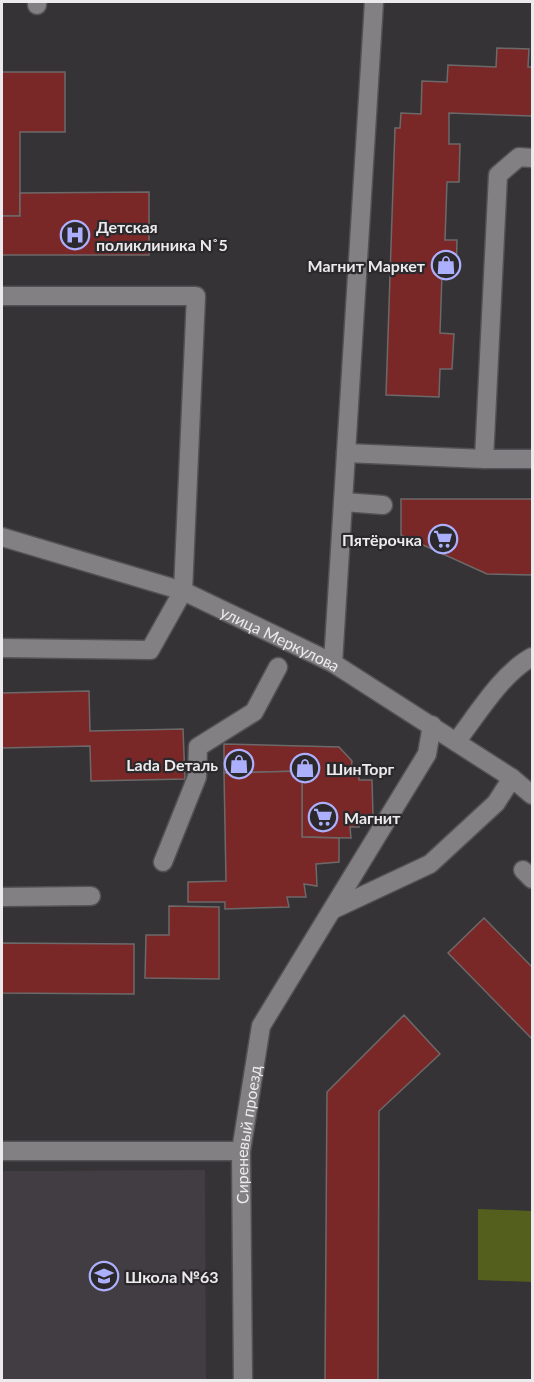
<svg xmlns="http://www.w3.org/2000/svg" width="534" height="1382" font-family="Lato,sans-serif">
  <style>
    .built { fill: #423c43 }
    .green { fill: #545f1d }
    .building { fill: #7a2728; stroke: #6e6969; stroke-width: 1.5 }
    .lines { fill: none; stroke-linecap: round; stroke-linejoin: round }
    .minor-casing { stroke: #535154; stroke-width: 21 }
    .minor { stroke: #838084; stroke-width: 18 }
    .labels { text-anchor: middle; dominant-baseline: central; stroke-width: 4.5; stroke-linejoin: round; paint-order: stroke }
    .poi-label { font-size: 16px; font-weight: bold; fill: #eceaec; stroke: #2b292c; text-anchor: start }
    .street-label { font-size: 16px; fill: #eceaec; stroke: #2b292c }
  </style>
  <rect width="100%" height="100%" fill="#353336"/>
  <polygon class="built" points="205,1170 206,1380 2,1380 2,1171"/>
  <polygon class="green" points="478,1209 532,1211 532,1282 478,1280"/>
  <g class="building">
    <polygon points="497,48 529,49 528,67 532,67 532,116 449,113 449,144 460,144 459,182 447,182 445,240 457,240 456,275 442,274 440,333 454,334 452,369 440,369 439,397 386,395 395,128 400,128 401,113 421,114 422,81 447,82 448,65 496,67"/>
    <polygon points="2,72 65,72 65,132 20,132 20,216 2,216"/>
    <polygon points="149,192 149,255 2,255 2,216 20,216 20,193"/>
    <polygon points="401,499 532,499 532,575 487,574 401,535"/>
    <polygon points="89,691 90,731 183,729 185,779 91,781 90,746 2,748 2,693"/>
    <polygon points="224,744 339,747 352,761 351,769 359,769 359,780 372,780 373,815 357,815 359,827 350,827 351,838 302,837 302,771 224,773"/>
    <polygon points="302,771 302,837 339,838 339,862 316,864 317,886 304,884 306,897 287,897 289,907 225,909 225,902 188,902 188,882 226,881 224,773"/>
    <polygon points="169,906 219,907 219,979 145,978 146,935 169,935"/>
    <polygon points="484,918 532,967 532,1039 448,953"/>
    <polygon points="2,943 134,944 134,994 2,993"/>
    <polygon points="404,1015 440,1054 379,1111 378,1380 325,1380 327,1092"/>
  </g>
  <g class="lines">
    <g class="minor-casing">
      <g id="minor">
        <polyline points="37,2 37,5"/>
        <polyline points="2,296 196,296 183,591 150,650 2,648"/>
        <polyline points="346,453 484,459 498,175 519,157 532,158"/>
        <polyline points="484,459 532,459"/>
        <polyline points="344,502 383,505"/>
        <path id="s1" d="M 2,537 L 183,591 L 333,663 L 512,778 L 532,795"/>
        <polyline points="333,663 374,2"/>
        <path d="M 456,742 C 477,715 502,673 532,657"/>
        <polyline points="163,862 197,777 198,747 254,712 278,667"/>
        <polyline points="523,870 532,879"/>
        <polyline points="2,897 91,896"/>
        <polyline points="334,909 430,864 496,803 512,778"/>
        <polyline points="2,1151 241,1151"/>
        <path id="s2" d="M 243,1380 L 241,1151 L 261,1026 L 427,754 L 432,725"/>
      </g>
    </g>
    <use href="#minor" class="minor"/>
  </g>
  <defs>
    <g id="hospital-ring" transform="scale(1.5)"><circle r="9.5" fill="#2b292c" stroke="#acaffb" stroke-width="1.5"/><path d="M-5-5h3v3.5h4V-5h3V5h-3V1.5h-4V5h-3Z" fill="#acaffb"/></g>
    <g id="shop-ring" transform="scale(1.5)"><circle r="9.5" fill="#2b292c" stroke="#acaffb" stroke-width="1.5"/><path d="M-5-2.5h2.3a2.7 3.5 0 0 1 5.4 0H5L5.5 6h-11ZM-1.5-2.5h3a1.5 2.3 0 0 0-3 0Z" fill="#acaffb"/></g>
    <g id="supermarket-ring" transform="scale(1.5)"><circle r="9.5" fill="#2b292c" stroke="#acaffb" stroke-width="1.5"/><path d="M-6-5.5h2.5l.6 2H6L4.5 2H-2.5L-4.4-4H-6ZM-1.5 3.2a1.3 1.3 0 1 0 .1 0ZM3 3.2a1.3 1.3 0 1 0 .1 0Z" fill="#acaffb"/></g>
    <g id="school-ring" transform="scale(1.5)"><circle r="9.5" fill="#2b292c" stroke="#acaffb" stroke-width="1.5"/><path d="M0-5L7-2L0 1L-7-2ZM-4 1L0 2.5L4 1V4Q0 6-4 4Z" fill="#acaffb"/></g>
  </defs>
  <g fill-rule="evenodd">
    <use href="#hospital-ring" x="75" y="235"/>
    <use href="#shop-ring" x="446" y="265"/>
    <use href="#supermarket-ring" x="443" y="539"/>
    <use href="#shop-ring" x="239" y="764"/>
    <use href="#shop-ring" x="305" y="768"/>
    <use href="#supermarket-ring" x="323" y="817"/>
    <use href="#school-ring" x="104" y="1276"/>
  </g>
  <g class="labels">
    <g class="poi-label">
      <text x="96" y="226">Детская<tspan x="96" dy="18">поликлиника N˚5</tspan></text>
      <text x="425" y="265" text-anchor="end">Магнит Маркет</text>
      <text x="422" y="539" text-anchor="end">Пятёрочка</text>
      <text x="218" y="764" text-anchor="end">Lada Dеталь</text>
      <text x="326" y="768">ШинТорг</text>
      <text x="344" y="817">Магнит</text>
      <text x="125" y="1276">Школа №63</text>
    </g>
    <g class="street-label">
      <text stroke="none"><textPath href="#s1" startOffset="297">улица Меркулова</textPath></text>
      <text stroke="none"><textPath href="#s2" startOffset="246">Сиреневый проезд</textPath></text>
    </g>
  </g>
  <rect width="534" height="1382" fill="none" stroke="#eceaec" stroke-width="6"/>
</svg>
